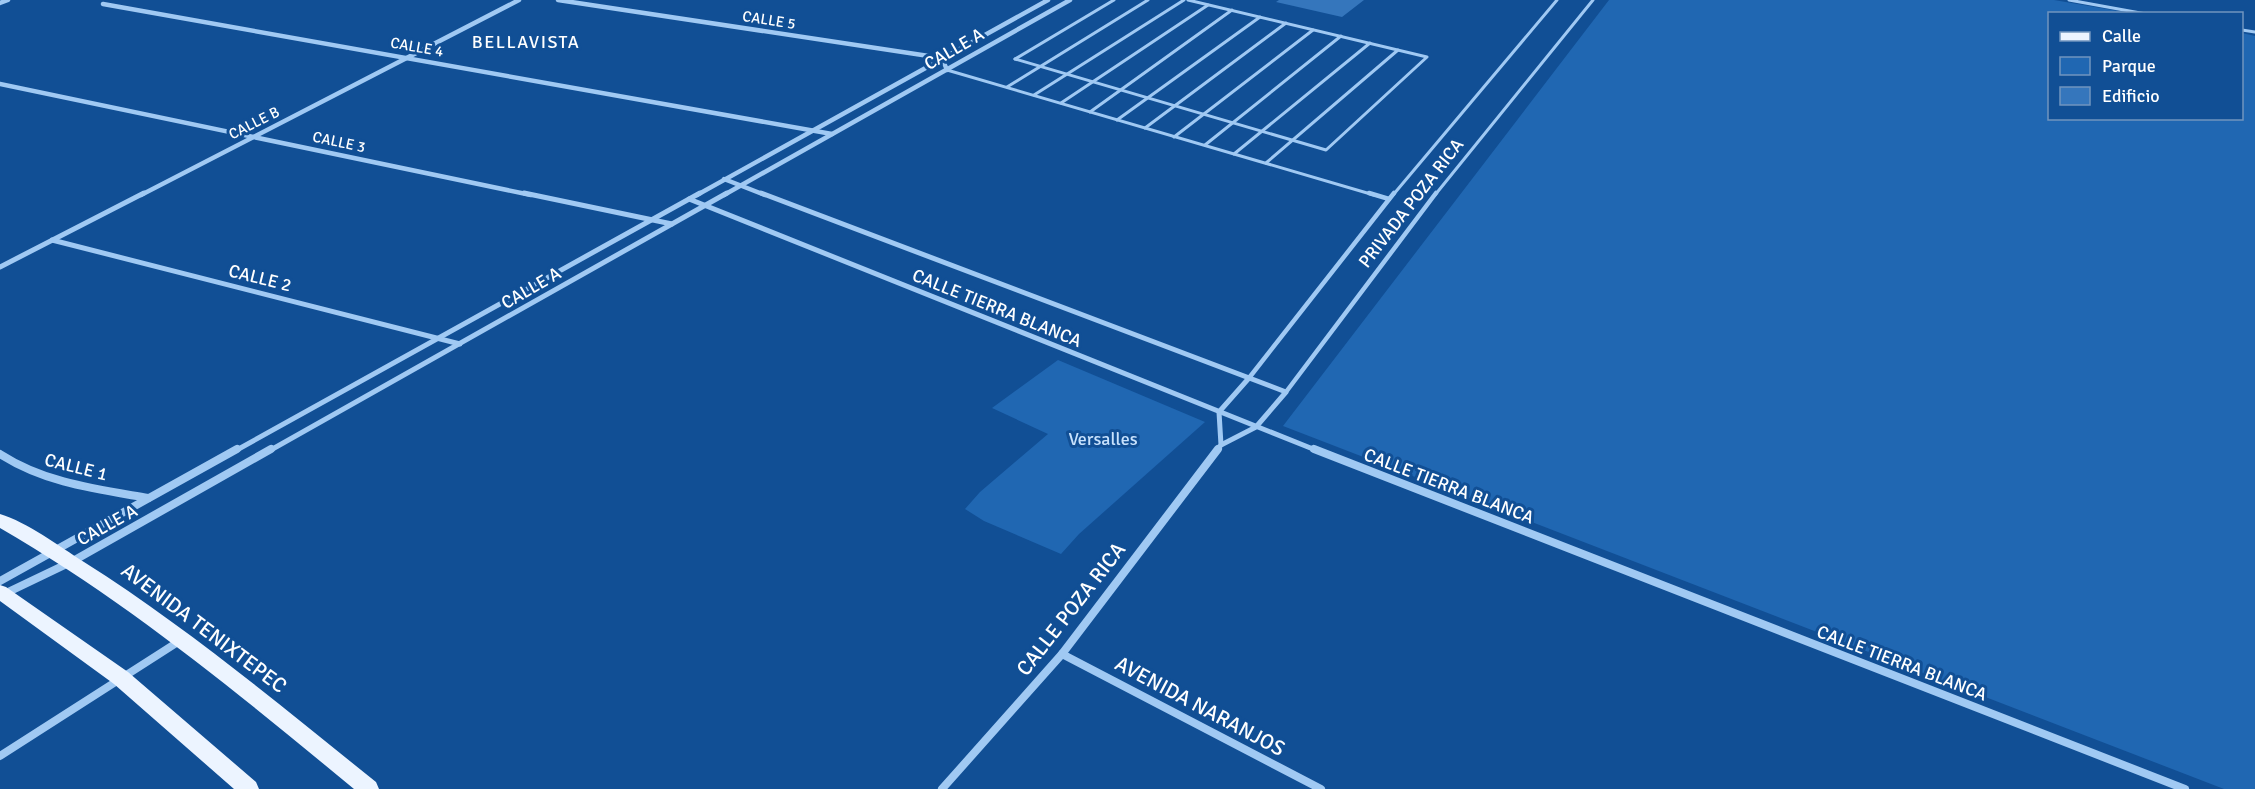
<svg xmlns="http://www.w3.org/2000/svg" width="2255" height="789" font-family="Signika,sans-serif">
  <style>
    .green { fill: #2067b2 }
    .building { fill: #3576bc }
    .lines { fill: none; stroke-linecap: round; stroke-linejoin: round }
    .lane-far1 { stroke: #a0c9f3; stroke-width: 3 }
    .lane { stroke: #a0c9f3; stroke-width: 4.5 }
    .street-far2 { stroke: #a0c9f3; stroke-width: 4.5 }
    .street-far1 { stroke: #a0c9f3; stroke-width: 5 }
    .street { stroke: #a0c9f3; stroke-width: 8 }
    .primary { fill: #ecf4ff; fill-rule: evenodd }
    .labels { text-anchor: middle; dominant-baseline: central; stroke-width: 6; stroke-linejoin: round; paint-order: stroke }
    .far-street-label { font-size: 15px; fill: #fff; stroke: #114f95 }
    .far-quarter-label { font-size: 18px; letter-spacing: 1.5px; fill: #fff; stroke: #114f95 }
    .street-label { font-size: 18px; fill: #fff; stroke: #114f95 }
    .park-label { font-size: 18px; fill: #c8e2fd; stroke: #114f95 }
    .near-street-label { font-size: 21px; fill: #fff; stroke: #114f95 }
  </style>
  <rect width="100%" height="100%" fill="#114f95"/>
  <g class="green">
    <polygon points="1609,0 2054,0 2130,13 2050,14 2050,118 2242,118 2242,33 2255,36 2255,789 2224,789 1283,426"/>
    <polygon points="1058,360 1205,422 1079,534 1061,554 984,521 965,509 980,492 1048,434 992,408"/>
  </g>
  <polygon class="building" points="1279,0 1364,0 1342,17 1276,2"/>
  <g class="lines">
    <g class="lane-far1">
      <polyline points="2069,0 2146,14"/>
      <polyline points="2242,30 2255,32"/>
      <polyline points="1015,59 1326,150 1427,57 1188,0"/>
      <polyline points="1015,59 1114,0"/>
      <polyline points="947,70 1374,195"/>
      <polyline points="1007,87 1148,0"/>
      <polyline points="1034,95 1184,0"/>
      <polyline points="1061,103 1208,5"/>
      <polyline points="1090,112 1232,10"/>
      <polyline points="1117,120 1260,17"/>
      <polyline points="1145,128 1286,23"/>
      <polyline points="1174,137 1313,30"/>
      <polyline points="1205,145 1341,36"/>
      <polyline points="1234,154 1370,43"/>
      <polyline points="1266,163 1398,50"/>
      <polyline points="1393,195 1557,0"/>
      <polyline points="1435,195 1593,0"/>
    </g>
    <g class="lane">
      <polyline points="1369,193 1389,199"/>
      <polyline points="1249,378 1394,193"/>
      <polyline points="1286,392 1436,193"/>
    </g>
    <g class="street-far2">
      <polyline points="558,0 942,58 947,70"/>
      <polyline points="0,3 8,0"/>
      <polyline points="103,4 832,134"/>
      <polyline points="0,84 531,195"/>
      <polyline points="724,179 765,195"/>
      <polyline points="141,195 519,0"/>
      <polyline points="697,195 1048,0"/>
      <polyline points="724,195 1070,0"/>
    </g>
    <g class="street-far1">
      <polyline points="524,193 672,224"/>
      <polyline points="761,193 1286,392 1256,427 1221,445 1216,451"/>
      <polyline points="689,199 1318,451"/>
      <polyline points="52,240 460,344"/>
      <polyline points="0,267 144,193"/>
      <polyline points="1221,445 1219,412 1249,378"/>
      <polyline points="235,451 700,193"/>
      <polyline points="269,451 727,193"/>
    </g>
    <g class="street">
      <polyline points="1314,449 2185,789"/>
      <path d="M 0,454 C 45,483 96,489 148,498"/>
      <polyline points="0,581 237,449"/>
      <polyline points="0,596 73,561 271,449"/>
      <polyline points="1062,654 1321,789"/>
      <polyline points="0,756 181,640"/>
      <polyline points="942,789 1062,654 1218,449"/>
    </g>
    <g class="primary">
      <path d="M 0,514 C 27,522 59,546 84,562 C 187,627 281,706 376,782 L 379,789 L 354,789 C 240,695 128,602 0,528 Z"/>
      <polygon points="0,585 6,587 128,672 256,782 259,789 234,789 114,684 0,601"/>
    </g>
  </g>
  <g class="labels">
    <g class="far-street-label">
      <text transform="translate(769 20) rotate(9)">CALLE 5</text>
      <text transform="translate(417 47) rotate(10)">CALLE 4</text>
      <text transform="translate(254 123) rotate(-27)">CALLE B</text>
      <text transform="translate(339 142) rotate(12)">CALLE 3</text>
    </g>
    <g class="far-quarter-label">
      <text x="526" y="42">BELLAVISTA</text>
    </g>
    <g class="street-label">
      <text transform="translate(954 49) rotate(-30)">CALLE A</text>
      <text transform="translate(1411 203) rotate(-52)">PRIVADA POZA RICA</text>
      <text transform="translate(260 278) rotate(14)">CALLE 2</text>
      <text transform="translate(531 288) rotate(-30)">CALLE A</text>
      <text transform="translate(997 308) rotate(22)">CALLE TIERRA BLANCA</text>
      <text transform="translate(76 467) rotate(14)">CALLE 1</text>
      <text transform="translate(1449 486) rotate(21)">CALLE TIERRA BLANCA</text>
      <text transform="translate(107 525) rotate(-29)">CALLE A</text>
      <text transform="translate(1902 663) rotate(21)">CALLE TIERRA BLANCA</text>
    </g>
    <g class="park-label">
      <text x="1103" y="439">Versalles</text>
    </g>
    <g class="near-street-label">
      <text transform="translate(1071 609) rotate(-52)">CALLE POZA RICA</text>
      <text transform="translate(204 628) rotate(37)">AVENIDA TENIXTEPEC</text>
      <text transform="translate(1200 706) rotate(28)">AVENIDA NARANJOS</text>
    </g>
  </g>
  <rect x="2048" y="12" width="195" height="108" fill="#114f95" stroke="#7095bf" stroke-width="1.5"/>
  <rect x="2060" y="32" width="30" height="9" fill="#ecf4ff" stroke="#7095bf" stroke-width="1.5"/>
  <text x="2102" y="42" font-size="18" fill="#ffffff">Calle</text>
  <rect x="2060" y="57" width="30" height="18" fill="#2067b2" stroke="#7095bf" stroke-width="1.5"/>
  <text x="2102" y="72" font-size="18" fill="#ffffff">Parque</text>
  <rect x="2060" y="87" width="30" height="18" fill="#3576bc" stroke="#7095bf" stroke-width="1.5"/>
  <text x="2102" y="102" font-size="18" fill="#ffffff">Edificio</text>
</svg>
